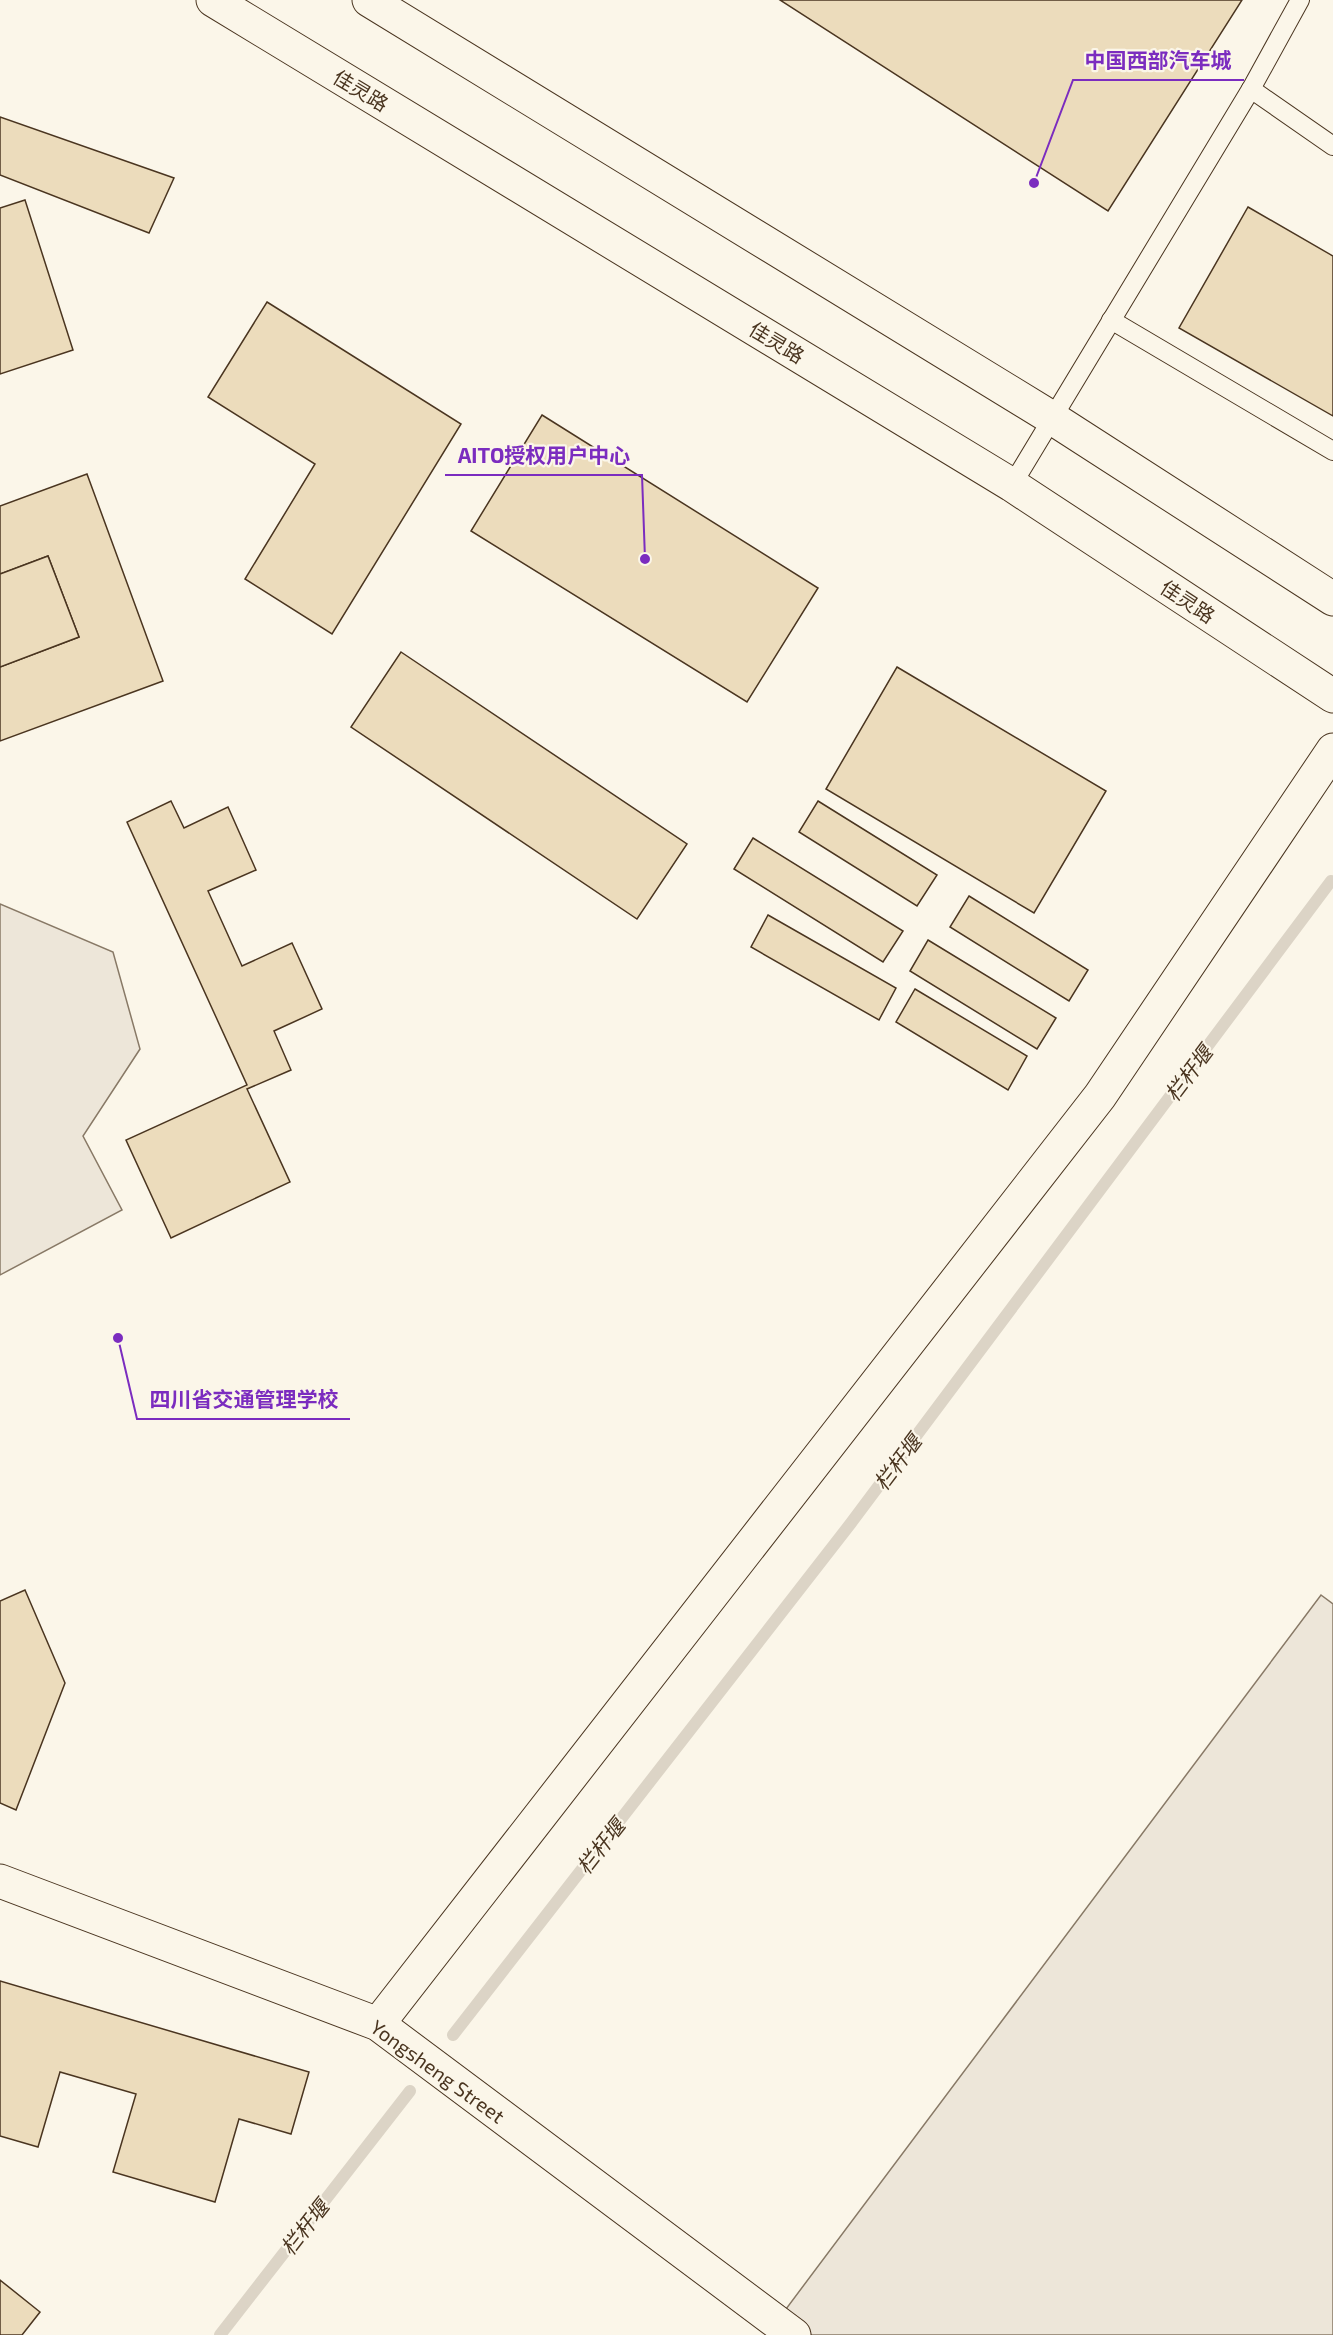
<svg xmlns="http://www.w3.org/2000/svg" width="1333" height="2335" font-family="'Exo 2','Noto Sans SC',sans-serif">
  <style>
    .green { fill: #ede6d9; stroke: #887966; stroke-width: 1.5 }
    .lines { fill: none; stroke-linecap: round; stroke-linejoin: round }
    .stream { stroke: #dcd4c6; stroke-width: 12 }
    .building { fill: #ecdcbc; stroke: #4a3520; stroke-width: 1.5 }
    .lane-casing { stroke: #4a3520; stroke-width: 20 }
    .street-casing { stroke: #4a3520; stroke-width: 35 }
    .primary-casing { stroke: #4a3520; stroke-width: 35 }
    .lane { stroke: #fbf6e9; stroke-width: 18 }
    .street { stroke: #fbf6e9; stroke-width: 33 }
    .primary { stroke: #fbf6e9; stroke-width: 33 }
    .labels { text-anchor: middle; dominant-baseline: central; stroke-width: 4.5; stroke-linejoin: round; paint-order: stroke }
    .street-label { font-size: 20px; fill: #4a3520; stroke: #fbf6e9 }
    .water-label { font-size: 21px; font-style: italic; fill: #4a3520; stroke: #fbf6e9 }
    .leader { fill: none; stroke: #7b2cbf; stroke-width: 2 }
    .callout-dot { fill: #7b2cbf; stroke: #fbf6e9; stroke-width: 2 }
    .callout-label { font-size: 21px; text-anchor: middle; font-weight: bold; fill: #7b2cbf; stroke: #fbf6e9; stroke-width: 4.5; stroke-linejoin: round; paint-order: stroke }
  </style>
  <rect width="100%" height="100%" fill="#fbf6e9"/>
  <g class="green">
    <polygon points="0,904 113,952 140,1049 83,1136 122,1210 0,1275"/>
    <polygon points="1321,1595 1333,1604 1333,2335 812,2335 783,2313"/>
  </g>
  <g class="lines">
    <g class="stream">
      <polyline points="453,2035 851,1523 1331,881"/>
      <polyline points="220,2335 410,2091"/>
    </g>
  </g>
  <g class="building">
    <polygon points="780,0 1242,0 1108,211"/>
    <polygon points="0,117 174,178 149,233 0,175"/>
    <polygon points="25,200 73,350 0,374 0,208"/>
    <polygon points="1248,207 1333,256 1333,416 1179,328"/>
    <polygon points="267,302 461,424 332,634 245,579 315,464 208,397"/>
    <polygon points="542,415 818,588 747,702 471,531"/>
    <polygon points="87,474 163,681 0,741 0,667 79,637 48,556 0,574 0,506"/>
    <polygon points="48,556 79,637 0,667 0,574"/>
    <polygon points="401,652 687,844 637,919 351,727"/>
    <polygon points="897,667 1106,791 1034,913 826,789"/>
    <polygon points="171,801 184,828 228,807 256,870 208,891 242,966 292,943 322,1009 274,1031 291,1070 247,1089 290,1182 171,1238 126,1140 247,1085 127,822"/>
    <polygon points="818,801 937,875 917,906 799,832"/>
    <polygon points="753,838 903,931 883,962 734,869"/>
    <polygon points="969,896 1088,970 1069,1001 950,927"/>
    <polygon points="768,915 896,988 879,1020 751,947"/>
    <polygon points="928,940 1056,1018 1037,1049 910,971"/>
    <polygon points="915,989 1027,1056 1008,1090 896,1022"/>
    <polygon points="25,1590 65,1683 16,1810 0,1803 0,1601"/>
    <polygon points="0,1981 309,2072 291,2134 239,2119 215,2202 113,2172 136,2094 60,2072 38,2147 0,2136"/>
    <polygon points="0,2280 40,2312 22,2335 0,2335"/>
  </g>
  <g class="lines">
    <g class="lane-casing">
      <g id="lane">
        <polyline points="1251,89 1333,146"/>
        <polyline points="1111,320 1333,451"/>
        <polyline points="1012,485 1251,89 1300,0"/>
      </g>
    </g>
    <g class="street-casing">
      <g id="street">
        <polyline points="0,1881 378,2024 794,2335"/>
        <polyline points="378,2024 1100,1096 1333,750"/>
      </g>
    </g>
    <g class="primary-casing">
      <g id="primary">
        <polyline points="213,0 1012,485 1333,696"/>
        <polyline points="369,0 1052,418 1333,599"/>
      </g>
    </g>
    <use href="#lane" class="lane"/>
    <use href="#street" class="street"/>
    <use href="#primary" class="primary"/>
  </g>
  <g class="labels">
    <g class="street-label">
      <text transform="translate(361 90) rotate(31)">佳灵路</text>
      <text transform="translate(777 342) rotate(31)">佳灵路</text>
      <text transform="translate(1188 601) rotate(33)">佳灵路</text>
      <text transform="translate(438 2071) rotate(36)">Yongsheng Street</text>
    </g>
    <g class="water-label">
      <text transform="translate(1188 1073) rotate(-53)">栏杆堰</text>
      <text transform="translate(897 1462) rotate(-53)">栏杆堰</text>
      <text transform="translate(600 1846) rotate(-52)">栏杆堰</text>
      <text transform="translate(304 2227) rotate(-52)">栏杆堰</text>
    </g>
  </g>
  <path class="leader" d="M1034 183L1073 80H1244M645 559L642 475H445M118 1338L137 1419H350"/>
  <g class="callout-dot">
    <circle cx="1034" cy="183" r="6"/>
    <circle cx="645" cy="559" r="6"/>
    <circle cx="118" cy="1338" r="6"/>
  </g>
  <g class="callout-label">
    <text x="1158" y="68">中国西部汽车城</text>
    <text x="544" y="463">AITO授权用户中心</text>
    <text x="244" y="1407">四川省交通管理学校</text>
  </g>
</svg>
